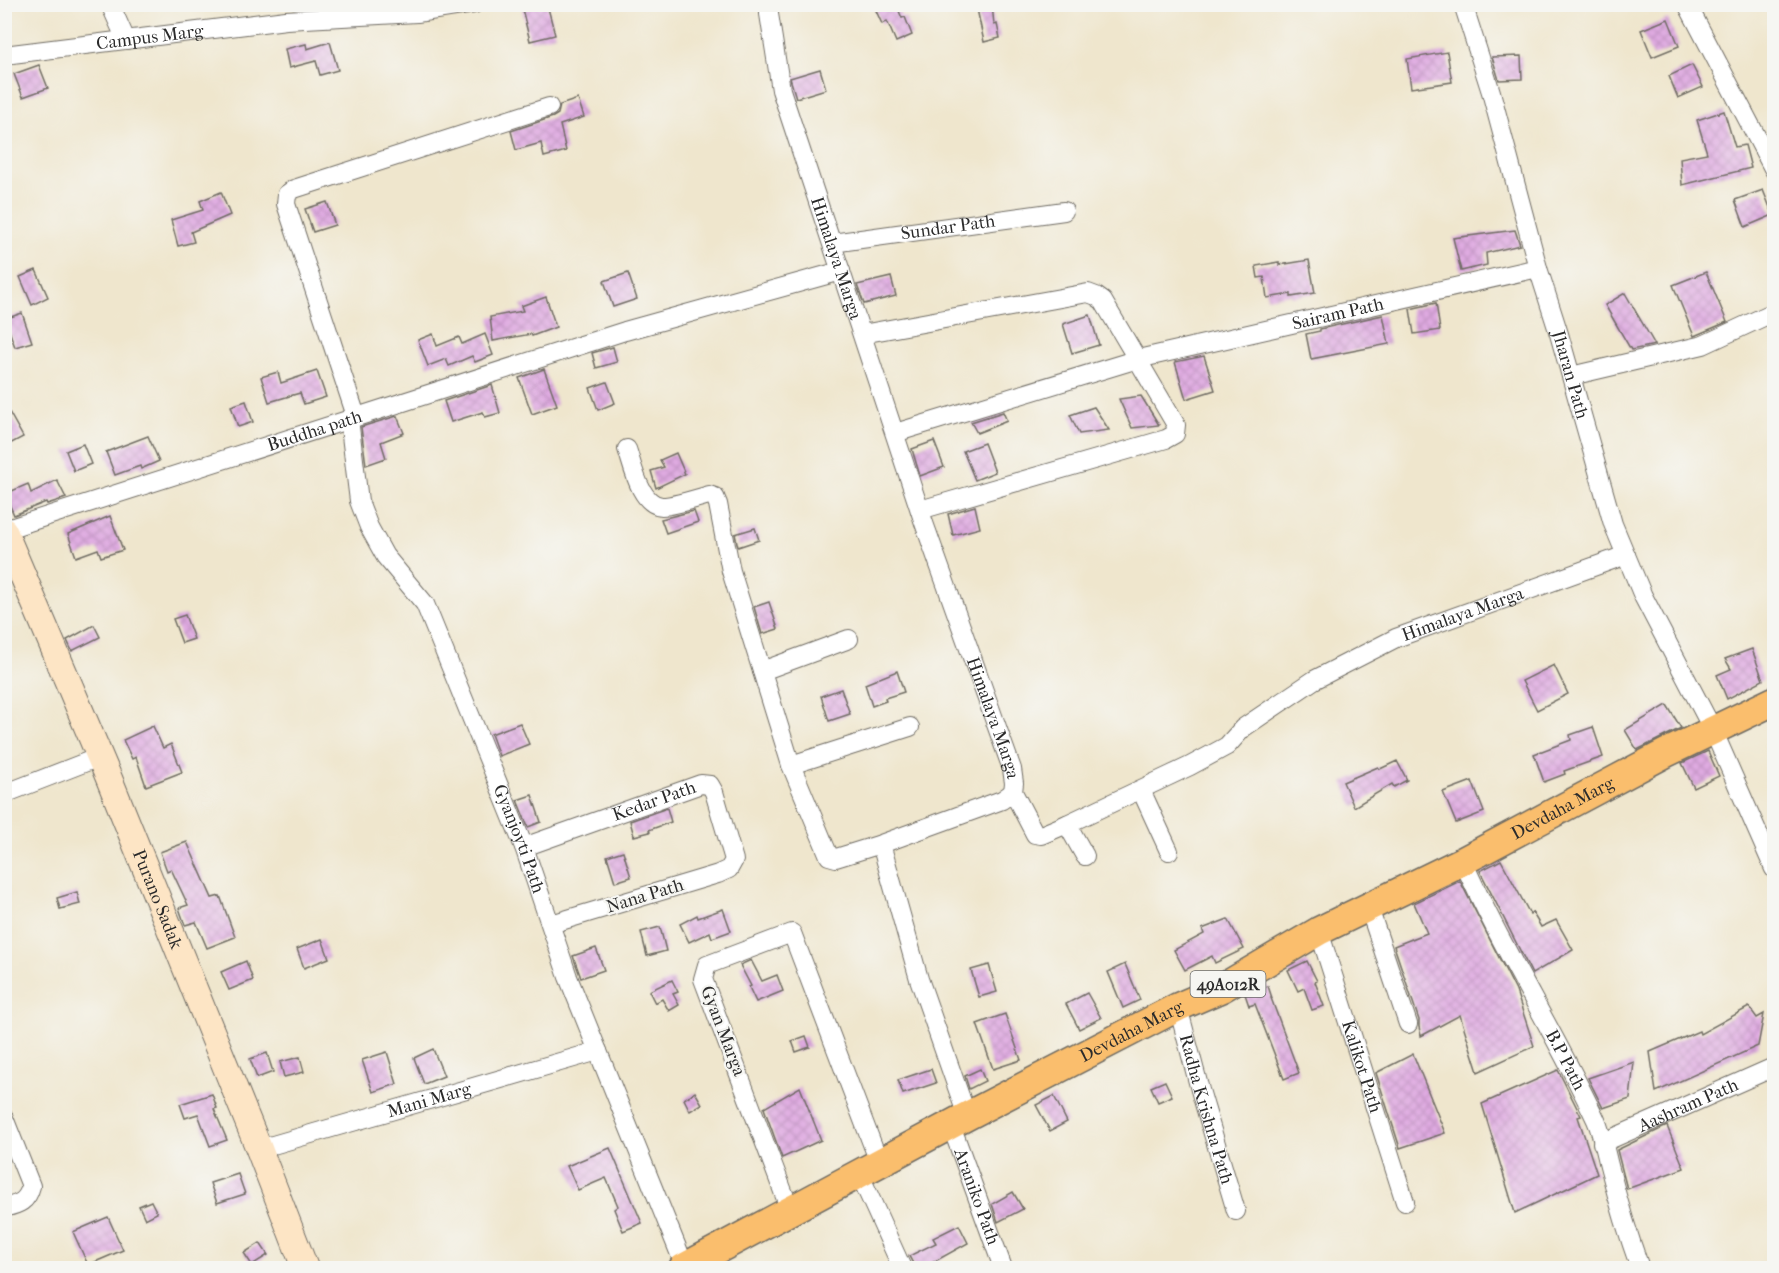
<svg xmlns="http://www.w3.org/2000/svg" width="1779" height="1273" font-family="'IM FELL French Canon',serif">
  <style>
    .building { fill: url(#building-cross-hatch) }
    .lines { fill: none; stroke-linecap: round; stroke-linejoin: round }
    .street-casing { stroke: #706c64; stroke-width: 20 }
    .secondary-casing { stroke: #706c64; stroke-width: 28 }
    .primary-casing { stroke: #706c64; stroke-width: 31 }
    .street { stroke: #fff; stroke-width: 18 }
    .secondary { stroke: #fde5c5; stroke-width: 26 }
    .primary { stroke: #fabe6d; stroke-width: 28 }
    .labels { text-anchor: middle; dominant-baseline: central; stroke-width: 4.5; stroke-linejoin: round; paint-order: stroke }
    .shield { fill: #f6f6f2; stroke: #686867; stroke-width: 1.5 }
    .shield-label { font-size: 16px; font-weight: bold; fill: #2b2b2b }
    .street-label { font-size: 18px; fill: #2b2b2b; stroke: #f6f6f2 }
  </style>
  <defs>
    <pattern id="building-cross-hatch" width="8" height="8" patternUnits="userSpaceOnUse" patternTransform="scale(1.5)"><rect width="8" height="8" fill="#dfaae1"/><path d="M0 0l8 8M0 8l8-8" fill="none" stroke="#c092c1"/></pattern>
  </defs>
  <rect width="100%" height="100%" fill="#f6f6f2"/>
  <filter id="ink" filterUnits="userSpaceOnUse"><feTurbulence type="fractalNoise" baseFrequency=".0167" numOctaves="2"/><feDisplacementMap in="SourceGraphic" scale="12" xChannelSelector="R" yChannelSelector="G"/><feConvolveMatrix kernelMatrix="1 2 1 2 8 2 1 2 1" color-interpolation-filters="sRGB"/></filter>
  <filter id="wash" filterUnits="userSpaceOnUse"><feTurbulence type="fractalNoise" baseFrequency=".008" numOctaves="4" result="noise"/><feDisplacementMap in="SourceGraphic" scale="24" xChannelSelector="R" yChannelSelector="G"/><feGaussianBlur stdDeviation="1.35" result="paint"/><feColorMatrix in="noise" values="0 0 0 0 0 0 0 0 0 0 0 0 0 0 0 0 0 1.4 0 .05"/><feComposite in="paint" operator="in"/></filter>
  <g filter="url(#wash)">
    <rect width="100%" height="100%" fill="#efe6cd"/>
    <g id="blocks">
      <g class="building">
        <polygon points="543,4 547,4 555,35 530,41 522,9"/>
        <polygon points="873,4 896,4 902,18 905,17 912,35 896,42 887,21 882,24"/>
        <polygon points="976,4 992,4 994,25 997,24 1000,38 984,42"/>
        <polygon points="1668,19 1679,46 1652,57 1641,30"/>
        <polygon points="330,42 338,70 320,75 316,61 289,68 285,49 306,44 307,49"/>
        <polygon points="1447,52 1452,82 1411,88 1407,59"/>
        <polygon points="1521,56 1522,79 1499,80 1492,57"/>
        <polygon points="39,65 48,88 23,97 14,74"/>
        <polygon points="1692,65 1703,87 1678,98 1669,76"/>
        <polygon points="820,69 826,89 796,98 790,78"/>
        <polygon points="578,99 584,117 560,125 566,151 544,157 541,143 516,150 511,131 553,117 558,114 560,105"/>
        <polygon points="1724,111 1735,147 1745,145 1751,168 1682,185 1680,158 1707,153 1697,120"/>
        <polygon points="1763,190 1773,215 1745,227 1735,200"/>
        <polygon points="221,192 230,215 191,232 194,242 178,246 171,220 203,210 200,201"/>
        <polygon points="327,202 335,225 313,232 305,209"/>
        <polygon points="1515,230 1520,245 1486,253 1487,265 1461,271 1453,238"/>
        <polygon points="1309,260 1315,293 1291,297 1291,294 1267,298 1264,277 1258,278 1256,266 1279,262 1279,265"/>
        <polygon points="36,270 48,297 32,305 20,277"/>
        <polygon points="1706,272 1727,322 1694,336 1673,285"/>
        <polygon points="628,273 637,299 613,307 604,281"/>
        <polygon points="891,277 896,296 864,304 857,285"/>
        <polygon points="1625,293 1655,345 1631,350 1605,305"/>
        <polygon points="546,297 556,327 532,336 531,334 493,341 490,317 523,311 521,306"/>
        <polygon points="1436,303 1440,330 1414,334 1410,309"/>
        <polygon points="22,313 32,342 15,347 5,319"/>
        <polygon points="1090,315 1099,345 1072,353 1063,324"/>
        <polygon points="1383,315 1389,344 1311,359 1306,334 1320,331 1320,329"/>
        <polygon points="433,334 437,346 459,337 462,344 485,334 493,355 475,362 472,356 449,366 446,359 428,366 418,340"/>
        <polygon points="613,347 617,362 596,368 592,353"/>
        <polygon points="1204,356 1215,390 1186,399 1175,362"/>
        <polygon points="544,369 557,405 532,414 519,378"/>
        <polygon points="317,371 326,397 304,404 300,393 269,402 261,377 278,372 281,383"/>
        <polygon points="607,382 615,403 598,410 590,388"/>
        <polygon points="492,385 500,413 485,417 483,412 451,422 444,401"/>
        <polygon points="1141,396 1159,425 1132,428 1119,399"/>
        <polygon points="246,401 253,422 238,427 231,406"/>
        <polygon points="4,403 23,437 4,447"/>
        <polygon points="1094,407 1109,430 1079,434 1070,415"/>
        <polygon points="1003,412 1007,421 977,433 971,422"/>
        <polygon points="397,416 404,433 381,442 386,458 366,465 361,427"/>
        <polygon points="148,436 159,461 141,469 140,466 115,475 106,452"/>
        <polygon points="934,441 944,467 920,476 912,449"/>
        <polygon points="984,443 995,472 975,480 963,451"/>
        <polygon points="83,444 91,464 74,471 66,451"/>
        <polygon points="676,453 685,474 656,488 651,471 664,467 660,460"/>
        <polygon points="57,480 66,498 47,504 46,502 14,515 5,494 28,484 31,493"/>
        <polygon points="975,506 980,528 953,535 948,514"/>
        <polygon points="694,511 698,522 666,533 661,519"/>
        <polygon points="110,516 123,550 101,557 98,549 76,557 68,534"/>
        <polygon points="755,528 759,540 738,547 735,534"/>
        <polygon points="769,602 778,629 762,634 754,607"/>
        <polygon points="185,615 194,639 182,643 173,619"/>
        <polygon points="94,625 100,637 72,651 67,640"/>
        <polygon points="1752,649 1763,680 1727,699 1717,675 1731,669 1725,659"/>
        <polygon points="1554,665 1568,694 1537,710 1522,681"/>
        <polygon points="897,671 904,692 885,698 886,701 872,706 865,684"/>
        <polygon points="841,689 850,714 829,721 821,696"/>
        <polygon points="1667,705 1681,728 1637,750 1625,730"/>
        <polygon points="520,723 529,744 499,756 491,734"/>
        <polygon points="153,726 163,748 171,744 182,772 146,786 136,757 132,759 123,740"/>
        <polygon points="1593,727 1603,757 1564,771 1565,774 1544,782 1534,754 1571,740 1570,735"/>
        <polygon points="1708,751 1719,776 1694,788 1682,763"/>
        <polygon points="1397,761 1407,780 1394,787 1392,784 1354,807 1343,782 1378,767 1380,769"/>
        <polygon points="1472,781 1484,812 1456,823 1443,792"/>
        <polygon points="532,795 541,822 528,827 517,800"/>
        <polygon points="667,808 671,822 649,830 650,832 634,836 630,821"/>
        <polygon points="187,842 212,898 220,896 235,937 207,948 196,922 185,925 179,908 188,905 171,869 167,871 160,852"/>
        <polygon points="623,851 631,877 615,882 607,856"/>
        <polygon points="1501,860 1530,914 1532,912 1541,927 1556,920 1573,950 1532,974 1480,871"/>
        <polygon points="1460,881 1516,991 1534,1046 1478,1072 1460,1015 1421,1036 1419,1027 1419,1020 1394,946 1427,933 1414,903"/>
        <polygon points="77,892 80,904 60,909 57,898"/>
        <polygon points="723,909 731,931 712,938 710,932 689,942 680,924 697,915 698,918"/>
        <polygon points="1228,919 1244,949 1215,963 1212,956 1185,970 1174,950 1204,934 1202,929"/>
        <polygon points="660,927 666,951 647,956 641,932"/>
        <polygon points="322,939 329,958 304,968 297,949"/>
        <polygon points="596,948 604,970 581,978 573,956"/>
        <polygon points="751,960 762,981 777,975 783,991 756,1002 749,987 751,986 740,965"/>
        <polygon points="246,961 253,980 229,990 221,972"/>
        <polygon points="1307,961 1317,981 1315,982 1324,1006 1312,1010 1304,988 1298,991 1288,970"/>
        <polygon points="1125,964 1140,1000 1123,1008 1108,972"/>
        <polygon points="989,965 997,992 979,997 971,970"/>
        <polygon points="672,980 678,992 673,994 679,1005 669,1011 662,999 655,1003 649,991"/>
        <polygon points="1268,986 1272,998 1271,998 1299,1073 1284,1079 1255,1004 1249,1006 1245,994"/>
        <polygon points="1087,993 1101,1018 1079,1029 1066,1004"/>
        <polygon points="1749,1007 1757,1018 1764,1014 1758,1046 1656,1092 1650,1052 1699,1031 1700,1034"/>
        <polygon points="1005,1014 1021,1060 993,1069 977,1024"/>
        <polygon points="806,1036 810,1047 796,1052 792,1041"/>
        <polygon points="433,1049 444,1076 424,1084 414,1058"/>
        <polygon points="387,1052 397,1084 373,1092 362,1060"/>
        <polygon points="267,1053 273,1072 257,1078 250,1059"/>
        <polygon points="1413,1054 1445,1133 1400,1148 1376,1073"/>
        <polygon points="300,1057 304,1072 284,1077 280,1062"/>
        <polygon points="1634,1062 1630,1099 1603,1108 1588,1078"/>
        <polygon points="931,1069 936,1083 903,1094 898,1080"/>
        <polygon points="980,1069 985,1081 969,1089 965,1076"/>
        <polygon points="1558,1070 1581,1116 1578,1117 1597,1174 1515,1213 1482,1104"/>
        <polygon points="1165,1081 1172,1096 1158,1102 1151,1087"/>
        <polygon points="800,1087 821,1140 782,1158 764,1108"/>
        <polygon points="695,1092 702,1104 690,1111 684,1099"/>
        <polygon points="212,1094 217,1108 214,1109 227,1140 210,1146 198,1114 185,1118 180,1104"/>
        <polygon points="1054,1096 1067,1122 1050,1131 1036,1105"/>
        <polygon points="1667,1126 1684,1168 1627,1189 1617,1150"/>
        <polygon points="610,1148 642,1223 623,1231 614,1209 618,1206 606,1178 578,1190 567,1166"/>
        <polygon points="238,1174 245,1194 217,1203 210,1183"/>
        <polygon points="1013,1192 1023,1209 998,1222 992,1204"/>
        <polygon points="151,1201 157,1213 145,1219 139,1206"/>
        <polygon points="108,1217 123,1250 88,1265 73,1232"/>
        <polygon points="959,1225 968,1243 921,1269 916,1269 909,1256 936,1243 933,1238"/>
        <polygon points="260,1243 268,1255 252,1265 244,1253"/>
      </g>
    </g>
  </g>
  <g filter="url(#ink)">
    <use href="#blocks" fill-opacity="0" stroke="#706c64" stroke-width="1.5"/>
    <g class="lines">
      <g class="street-casing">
        <g id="street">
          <polyline points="110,4 126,40"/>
          <path id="s1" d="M 769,4 L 769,14 L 781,90 L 924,523 L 1012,769 L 1014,783 L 1013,792 L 1035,834 L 1041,835 L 1067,824 L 1190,766 L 1227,746 L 1243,728 L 1314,680 L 1396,638 L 1626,555"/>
          <path id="s2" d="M 1463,4 L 1491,92 L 1538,268 L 1559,334 L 1613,524 L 1643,596 L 1713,730 L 1774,869"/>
          <polyline points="1687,4 1774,170"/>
          <path id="s3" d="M 4,55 L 286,20 L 417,13 L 474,4"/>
          <path id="s4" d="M 832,243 L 1064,211"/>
          <polyline points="862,334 1088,293 1096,296 1103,301 1176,425 1175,434 1166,439 920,510"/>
          <polyline points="1571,376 1703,345 1774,312"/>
          <polyline points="356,416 286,204 287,194 294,189 549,107"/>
          <path id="s5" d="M 349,419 L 359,501 L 369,527 L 385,556 L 425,604 L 524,847 L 568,977 L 685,1267"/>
          <path id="s6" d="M 895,433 L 1138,359 L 1538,268"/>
          <path d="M 627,449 C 633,466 640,505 662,506 C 671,506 699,498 709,495 L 715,497 L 718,504 L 731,571 L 791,765 L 829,856 L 836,858 L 881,844 L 919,979 L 967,1116"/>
          <path id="s7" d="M 4,530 L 625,331 L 841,271"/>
          <polyline points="762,671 849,639"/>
          <polyline points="791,765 910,727"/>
          <polyline points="1141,790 1169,851"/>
          <polyline points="4,794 99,757"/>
          <polyline points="1067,824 1085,856"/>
          <polyline points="881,844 1002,800 1013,792"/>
          <path id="s8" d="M 524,847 L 701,784 L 710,785 L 714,792 L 734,860 L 729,869 L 718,874 L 551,924"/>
          <path id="s9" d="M 1463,861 C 1502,950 1555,1032 1596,1120 C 1603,1136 1606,1156 1611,1173 C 1619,1205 1629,1237 1640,1268"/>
          <polyline points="1369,908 1408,1024"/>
          <path id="s10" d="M 1319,931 L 1405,1202"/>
          <path id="s11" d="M 1178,1007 L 1200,1090 L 1236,1211"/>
          <path d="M 4,1118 L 31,1186 C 27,1202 19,1204 4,1208"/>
          <path id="s12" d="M 951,1125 L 1003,1268"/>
          <path id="s13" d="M 1602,1143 L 1774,1067"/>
          <path id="s14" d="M 259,1149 L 598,1051"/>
          <polyline points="859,1173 902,1268"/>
          <polyline points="790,1210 703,979 707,965 792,933 879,1162"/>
        </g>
      </g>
      <g class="secondary-casing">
        <g id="secondary">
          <path id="s15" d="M 4,531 L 108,776 L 259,1149 L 305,1268"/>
        </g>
      </g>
      <g class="primary-casing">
        <g id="primary">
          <path id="s16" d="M 683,1268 L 967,1116 L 1178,1007 L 1222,988 L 1319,931 L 1463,861 L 1666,753 L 1774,701"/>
        </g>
      </g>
      <use href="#street" class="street"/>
      <use href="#secondary" class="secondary"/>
      <use href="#primary" class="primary"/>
    </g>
  </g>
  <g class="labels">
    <rect class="shield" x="1190.5" y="971" width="75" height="26" rx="4.5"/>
    <g class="shield-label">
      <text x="1228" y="984">49A012R</text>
    </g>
    <g class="street-label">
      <text stroke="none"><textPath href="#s3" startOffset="147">Campus Marg</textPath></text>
      <text stroke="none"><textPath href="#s4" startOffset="117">Sundar Path</textPath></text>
      <text stroke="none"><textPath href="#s1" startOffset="264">Himalaya Marga</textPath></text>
      <text stroke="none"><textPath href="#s6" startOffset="459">Sairam Path</textPath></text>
      <text stroke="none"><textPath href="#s2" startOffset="386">Jharan Path</textPath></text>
      <text stroke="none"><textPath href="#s7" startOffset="326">Buddha path</textPath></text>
      <text stroke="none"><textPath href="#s1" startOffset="1360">Himalaya Marga</textPath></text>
      <text stroke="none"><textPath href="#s1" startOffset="750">Himalaya Marga</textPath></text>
      <text stroke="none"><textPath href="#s8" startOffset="138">Kedar Path</textPath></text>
      <text stroke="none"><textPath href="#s16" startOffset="993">Devdaha Marg</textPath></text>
      <text stroke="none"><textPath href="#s5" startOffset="459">Gyanjoyti Path</textPath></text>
      <text transform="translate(645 896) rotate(-17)">Nana Path</text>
      <text stroke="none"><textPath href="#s15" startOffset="399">Purano Sadak</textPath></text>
      <text transform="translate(723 1031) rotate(69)">Gyan Marga</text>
      <text stroke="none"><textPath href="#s16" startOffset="507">Devdaha Marg</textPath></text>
      <text stroke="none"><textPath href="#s9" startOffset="224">B.P Path</textPath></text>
      <text stroke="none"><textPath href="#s10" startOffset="142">Kalikot Path</textPath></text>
      <text stroke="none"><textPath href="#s14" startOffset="177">Mani Marg</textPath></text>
      <text stroke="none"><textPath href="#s13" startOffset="94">Aashram Path</textPath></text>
      <text stroke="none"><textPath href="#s11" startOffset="106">Radha Krishna Path</textPath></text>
      <text stroke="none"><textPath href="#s12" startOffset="76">Araniko Path</textPath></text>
    </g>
  </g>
  <rect width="1779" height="1273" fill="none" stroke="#f6f6f2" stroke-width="24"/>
</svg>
